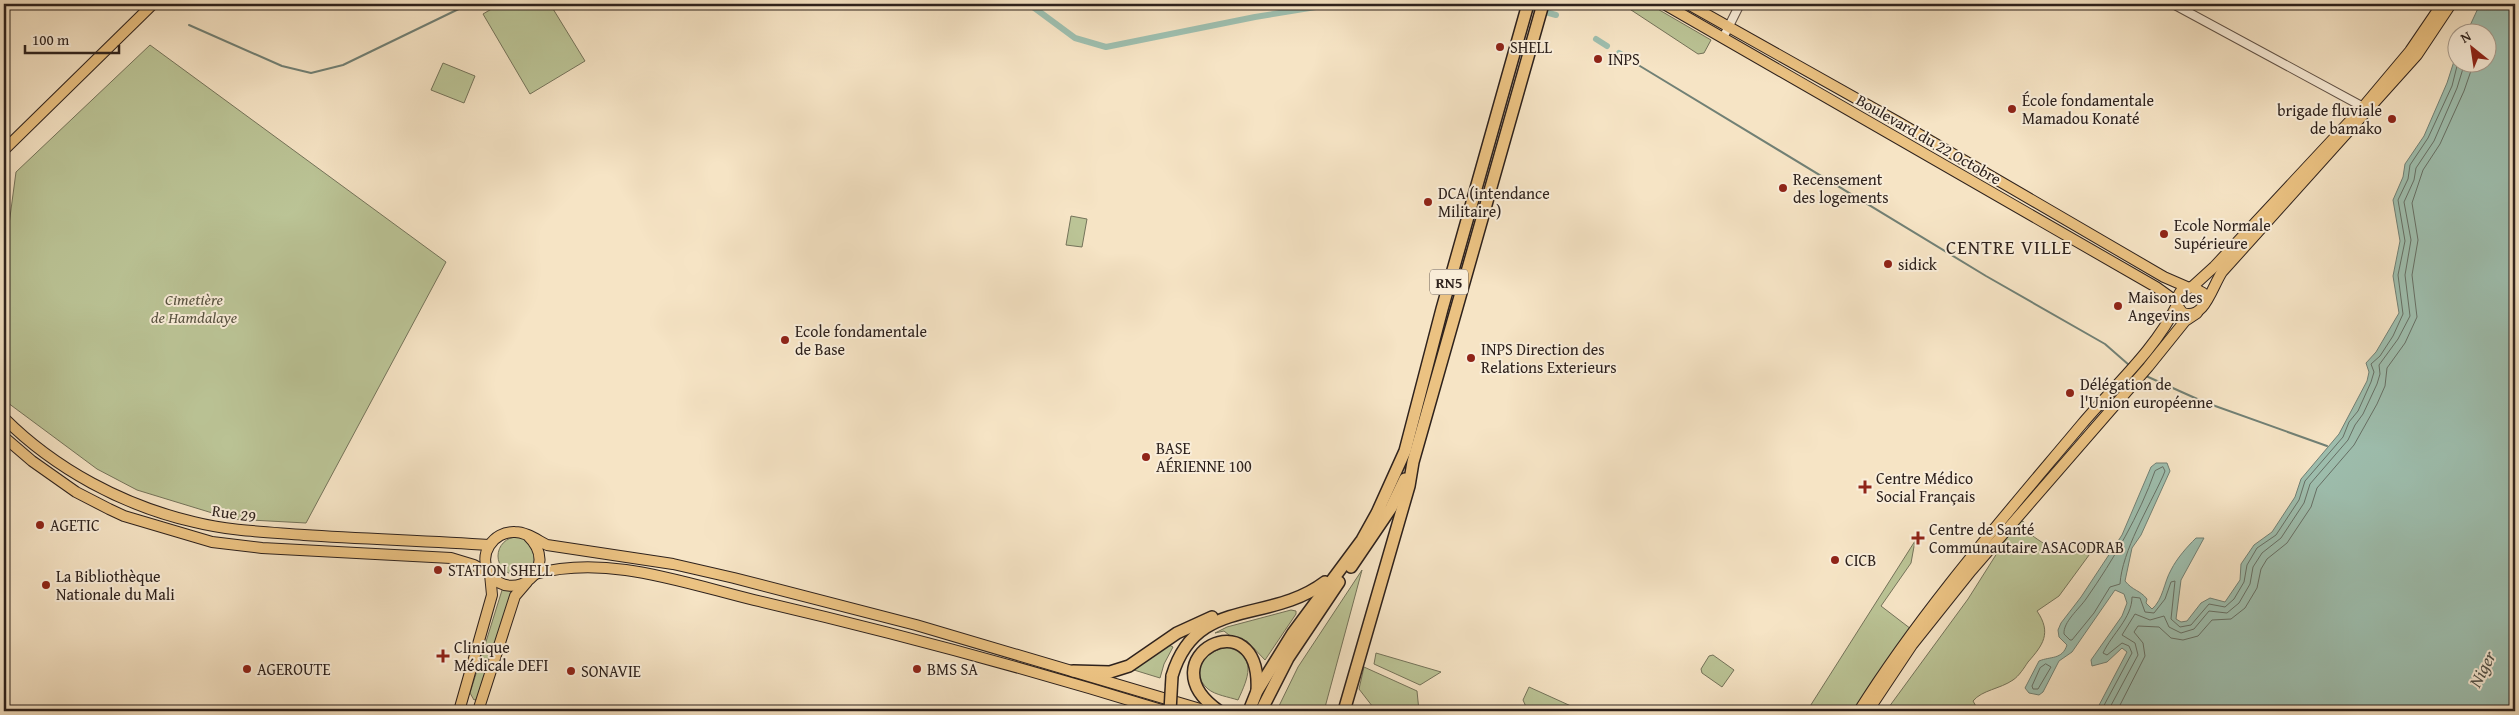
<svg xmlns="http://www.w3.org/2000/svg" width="2519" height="715" font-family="'Gentium Book Plus',serif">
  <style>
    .green { fill: #bbc496; stroke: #74735a }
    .water { fill: #9ebfaf; stroke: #718075 }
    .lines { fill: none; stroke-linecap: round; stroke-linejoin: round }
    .shore { stroke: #667066; stroke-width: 1 }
    .stream { stroke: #718075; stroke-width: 2 }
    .canal { stroke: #9ebfaf; stroke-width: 6 }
    .minor-casing { stroke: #605247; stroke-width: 10 }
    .major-casing { stroke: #2e221d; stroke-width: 12 }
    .highway-casing { stroke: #2e221d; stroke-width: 14 }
    .minor { stroke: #f9edd9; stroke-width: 8 }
    .major { stroke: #ebc282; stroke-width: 10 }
    .highway { stroke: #ebc282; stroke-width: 11 }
    .highway-bridge-casing { stroke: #2e221d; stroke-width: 14; stroke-linecap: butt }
    .highway-bridge { stroke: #ebc282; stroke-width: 11 }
    .poi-dot { fill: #8f2418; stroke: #f9edd9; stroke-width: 2 }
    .labels { text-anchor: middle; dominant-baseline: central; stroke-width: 4; stroke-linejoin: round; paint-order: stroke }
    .shield { fill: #f9edd9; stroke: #6b5f55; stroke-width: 1 }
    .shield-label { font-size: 15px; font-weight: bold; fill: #2e221d }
    .poi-label { font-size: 16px; fill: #2e221d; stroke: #f9edd9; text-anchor: start }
    .street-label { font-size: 16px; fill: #2e221d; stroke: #f9edd9 }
    .park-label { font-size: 16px; font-style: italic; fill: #585341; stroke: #f9edd9 }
    .water-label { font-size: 18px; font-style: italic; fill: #505149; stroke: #f9edd9 }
    .quarter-label { font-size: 19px; letter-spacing: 1px; fill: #2e221d; stroke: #f9edd9 }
  </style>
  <rect width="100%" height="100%" fill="#f6e4c5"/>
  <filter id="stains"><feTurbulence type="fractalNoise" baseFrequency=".004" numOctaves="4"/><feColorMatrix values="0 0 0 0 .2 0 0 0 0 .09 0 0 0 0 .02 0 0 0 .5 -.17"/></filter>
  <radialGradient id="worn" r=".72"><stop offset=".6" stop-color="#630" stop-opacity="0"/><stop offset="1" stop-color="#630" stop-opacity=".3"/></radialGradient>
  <g class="green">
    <polygon points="500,4 550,4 585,61 530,94 483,14"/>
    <polygon points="1622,4 1649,4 1711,40 1704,53 1698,54"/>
    <polygon points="150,45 446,262 306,523 232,519 137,490 97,469 4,400 4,262 16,172"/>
    <polygon points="443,63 475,76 464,103 431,90"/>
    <polygon points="1071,216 1087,219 1082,247 1066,245"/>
    <path d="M 2018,520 L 2024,522 L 2024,530 C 2041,541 2065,563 2084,547 L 2092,551 L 2059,596 L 2037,611 C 2052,633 2043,645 2028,662 C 2024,668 2019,676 2013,680 C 2000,689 1982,690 1973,701 L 1977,708 L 1977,711 L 1886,711 L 1968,599 Z"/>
    <circle cx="517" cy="556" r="19"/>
    <polygon points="1915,541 1911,563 1881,606 1911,629 1857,711 1807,711"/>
    <polygon points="1362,570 1324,711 1274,711 1278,708 1298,667"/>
    <polygon points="503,587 512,590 479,698 474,700 470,693"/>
    <polygon points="1291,610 1296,611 1296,614 1265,660 1247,641 1229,635 1224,631 1215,633 1227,627"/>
    <polygon points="1169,645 1173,647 1164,664 1160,678 1134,670"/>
    <path d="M 1228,647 C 1258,657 1248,678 1238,700 C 1229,697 1215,695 1208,689 C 1187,671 1207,650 1228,647 Z"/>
    <polygon points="1376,653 1441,672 1420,685 1374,664"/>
    <polygon points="1713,655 1734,670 1722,687 1702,673 1701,669 1709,656"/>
    <polygon points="1364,667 1417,691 1419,711 1376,711 1359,689"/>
    <polygon points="1529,687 1582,711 1532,711 1527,709 1523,700"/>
  </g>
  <path class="water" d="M 2480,4 L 2515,4 L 2515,711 L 2096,711 L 2127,652 L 2122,648 L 2107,662 L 2092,666 L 2091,660 L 2122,616 L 2127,603 L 2124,594 L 2115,590 L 2072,652 L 2059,661 L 2043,692 L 2039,695 L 2029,693 L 2025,688 L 2039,661 C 2051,656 2062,660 2067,645 L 2059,637 L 2058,630 L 2061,623 L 2081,597 L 2122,535 L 2151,467 L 2156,463 L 2167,463 L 2170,471 L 2141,535 L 2132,548 L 2125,581 C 2133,591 2140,590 2147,599 L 2146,603 L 2152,609 C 2163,600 2164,582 2171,570 C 2177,558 2187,547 2196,538 L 2204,538 L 2181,580 L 2176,619 L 2181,622 L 2187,621 L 2201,603 L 2210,598 L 2225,602 L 2240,580 L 2241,564 L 2254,545 L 2272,532 L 2295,497 L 2301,479 L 2339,434 L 2367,381 L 2369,372 L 2366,363 L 2376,352 L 2399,313 L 2393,276 L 2400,241 L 2393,200 L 2403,177 L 2405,164 L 2424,136 L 2447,83 L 2456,55 L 2456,62 L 2486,62 L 2486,32 L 2467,32 Z"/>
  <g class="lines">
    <g class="shore">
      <path d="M 2163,467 L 2165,471 L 2163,476 C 2149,507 2122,551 2120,584 L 2110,587 L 2094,613 L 2072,640 L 2070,640 L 2064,634 C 2063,622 2079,609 2086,599 C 2114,559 2139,516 2155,471 Z"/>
      <polygon points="2046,664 2051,667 2038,689 2033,689 2032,686 2040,668"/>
      <path d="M 2101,711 L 2132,653 L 2129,646 L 2122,643 L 2107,655 L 2103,653 C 2112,634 2132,618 2132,597 L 2140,598 L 2145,612 L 2154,613 L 2165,599 L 2171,582 L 2175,581 L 2171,619 L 2180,627 L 2191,625 L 2209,604 L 2225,607 L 2234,599 L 2244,582 L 2247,565 L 2257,548 L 2276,535 L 2299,500 L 2305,481 L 2343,437 L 2349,422 L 2358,411 L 2371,382 L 2374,372 L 2371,364 L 2380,356 L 2393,336 L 2403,314 L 2398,275 L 2405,241 L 2398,200 L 2408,179 L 2410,165 L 2428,138 L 2452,86 L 2458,62"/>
      <polyline points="2108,711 2138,655 2135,643 2122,635 2135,614 2150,620 2164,616 2169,627 2181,633 2194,629 2209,611 2227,613 2239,603 2250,584 2253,567 2262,553 2281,538 2304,503 2310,484 2348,440 2355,425 2363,414 2377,384 2380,374 2379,365 2398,339 2410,316 2405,275 2411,240 2404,202 2414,180 2416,168 2434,141 2457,88 2465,62"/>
      <polyline points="2117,711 2145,656 2143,643 2134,632 2138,626 2159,627 2171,638 2183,640 2198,636 2212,620 2231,619 2245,608 2257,588 2261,569 2267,559 2287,543 2311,507 2317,488 2354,445 2377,404 2385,386 2387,368 2405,343 2417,317 2412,275 2418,240 2412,203 2423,170 2440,144 2464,91 2474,62"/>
    </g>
    <g class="stream">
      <polyline points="189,25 282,66 311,73 343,65 469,4"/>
      <polyline points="1635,63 1986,276 2105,344 2129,365"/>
      <polyline points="2146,376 2204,402 2327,446"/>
    </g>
    <g class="canal">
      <polyline points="1029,4 1075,38 1106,47 1255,17 1334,4"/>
      <polyline points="1516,4 1556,15"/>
      <polyline points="1596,39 1607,46"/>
      <polyline points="1619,53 1624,56"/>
    </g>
    <g class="minor-casing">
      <g id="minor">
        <polyline points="2173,4 2367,109"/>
        <polyline points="1723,38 1740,4"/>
      </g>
    </g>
    <g class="major-casing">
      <g id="major">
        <polyline points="1664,4 2156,287 2177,302"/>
        <polyline points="1688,4 1898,122 2164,277 2187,287"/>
        <polyline points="4,150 153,4"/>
        <polyline points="2192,287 2214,267 2363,107 2410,51 2442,4"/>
        <path d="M 2205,302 L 2203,293 L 2192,287 L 2181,291 C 2175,299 2176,306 2183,313 C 2204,321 2212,287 2222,272 L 2417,55 L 2451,4"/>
        <path d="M 4,418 C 55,469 124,506 194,522 C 230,531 267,532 304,535 C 365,539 427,541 489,545"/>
        <polyline points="4,437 32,461 76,492 109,509 124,516 212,542 262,548 451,558 474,565 490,574"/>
        <path d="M 528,536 C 562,569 512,605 490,574 C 477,555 493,531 515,532 C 526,532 537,540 547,545 L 673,564 L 734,578 L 916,625 L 1207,711"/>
        <path d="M 535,574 C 607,554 684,583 754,600 C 892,632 1029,669 1165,711"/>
        <polyline points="459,711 492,595 490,574"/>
        <polyline points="478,711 515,596 527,582"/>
        <path d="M 1859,711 C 1923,609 2005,516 2082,424 C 2114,386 2155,350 2177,305"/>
        <polyline points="1868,711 1912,645 1971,571 2148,367 2185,321 2197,313"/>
      </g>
    </g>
    <g class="highway-casing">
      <g id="highway">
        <polyline points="1351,567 1391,508 1405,479"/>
        <polyline points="1073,671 1110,672 1129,666 1177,633 1212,617"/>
        <path d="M 1172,676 C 1196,595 1268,625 1325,582"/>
        <path d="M 1219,711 C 1143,658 1262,596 1257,691"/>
        <polyline points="1249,711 1257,691 1293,633 1362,540 1377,513 1405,451 1442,309 1528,4"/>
        <polyline points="1261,711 1288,658 1339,582"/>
        <polyline points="1344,711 1409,486 1413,462 1543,4"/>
      </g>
    </g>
    <use href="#minor" class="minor"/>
    <use href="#major" class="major"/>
    <use href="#highway" class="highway"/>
    <g class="highway-bridge-casing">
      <polyline id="highway-bridge" points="1170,711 1172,676"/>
    </g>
    <use href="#highway-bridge" class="highway-bridge"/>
  </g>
  <g class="poi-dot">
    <circle cx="1500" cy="47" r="5"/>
    <circle cx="1598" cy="59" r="5"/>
    <circle cx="2012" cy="109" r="5"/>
    <circle cx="2392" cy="119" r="5"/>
    <circle cx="1783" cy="188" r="5"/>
    <circle cx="1428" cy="202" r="5"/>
    <circle cx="2164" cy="234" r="5"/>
    <circle cx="1888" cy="264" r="5"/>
    <circle cx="2118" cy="306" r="5"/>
    <circle cx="785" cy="340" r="5"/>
    <circle cx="1471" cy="358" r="5"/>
    <circle cx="2070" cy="393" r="5"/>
    <circle cx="1146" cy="457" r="5"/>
    <path d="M1862.5 479.5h5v5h5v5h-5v5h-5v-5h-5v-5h5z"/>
    <circle cx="40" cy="525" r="5"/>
    <path d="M1915.5 530.5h5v5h5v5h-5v5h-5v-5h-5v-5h5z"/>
    <circle cx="1835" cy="560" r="5"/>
    <circle cx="438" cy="570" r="5"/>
    <circle cx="46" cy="585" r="5"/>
    <path d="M440.5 648.5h5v5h5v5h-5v5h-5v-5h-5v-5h5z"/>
    <circle cx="247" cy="669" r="5"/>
    <circle cx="917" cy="669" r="5"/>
    <circle cx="571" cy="671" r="5"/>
  </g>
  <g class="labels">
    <rect class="shield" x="1430" y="269.5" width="38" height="25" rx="4"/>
    <g class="shield-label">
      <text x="1449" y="282">RN5</text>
    </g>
    <g class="poi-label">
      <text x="1510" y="47">SHELL</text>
      <text x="1608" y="59">INPS</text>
      <text x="2022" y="100">École fondamentale<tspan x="2022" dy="18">Mamadou Konaté</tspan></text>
      <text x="2382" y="110" text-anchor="end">brigade fluviale<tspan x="2382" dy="18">de bamako</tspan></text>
      <text x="1793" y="179">Recensement<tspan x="1793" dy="18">des logements</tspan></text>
      <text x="1438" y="193">DCA (intendance<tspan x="1438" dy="18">Militaire)</tspan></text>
      <text x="2174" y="225">Ecole Normale<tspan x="2174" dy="18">Supérieure</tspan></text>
      <text x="1898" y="264">sidick</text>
      <text x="2128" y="297">Maison des<tspan x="2128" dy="18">Angevins</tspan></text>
      <text x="795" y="331">Ecole fondamentale<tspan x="795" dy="18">de Base</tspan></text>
      <text x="1481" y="349">INPS Direction des<tspan x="1481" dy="18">Relations Exterieurs</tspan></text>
      <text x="2080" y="384">Délégation de<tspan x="2080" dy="18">l'Union européenne</tspan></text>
      <text x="1156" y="448">BASE<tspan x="1156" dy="18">AÉRIENNE 100</tspan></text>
      <text x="1876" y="478">Centre Médico<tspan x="1876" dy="18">Social Français</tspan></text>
      <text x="50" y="525">AGETIC</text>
      <text x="1929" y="529">Centre de Santé<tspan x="1929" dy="18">Communautaire ASACODRAB</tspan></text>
      <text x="1845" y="560">CICB</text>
      <text x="448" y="570">STATION SHELL</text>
      <text x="56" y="576">La Bibliothèque<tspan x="56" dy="18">Nationale du Mali</tspan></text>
      <text x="454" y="647">Clinique<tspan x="454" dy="18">Médicale DEFI</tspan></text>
      <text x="257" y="669">AGEROUTE</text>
      <text x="927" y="669">BMS SA</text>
      <text x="581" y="671">SONAVIE</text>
    </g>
    <g class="street-label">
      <text transform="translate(1929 139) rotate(30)">Boulevard du 22 Octobre</text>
      <text transform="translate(234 513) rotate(8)">Rue 29</text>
    </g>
    <g class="park-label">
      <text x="194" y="299">Cimetière<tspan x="194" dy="18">de Hamdalaye</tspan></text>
    </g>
    <g class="water-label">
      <text transform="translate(2482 669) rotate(-63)">Niger</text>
    </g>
    <g class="quarter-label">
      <text x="2009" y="247">CENTRE VILLE</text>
    </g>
  </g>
  <rect width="2519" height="715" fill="none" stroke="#f6e4c5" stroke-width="20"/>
  <rect x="5" y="5" width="2509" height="705" fill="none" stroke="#2e221d" stroke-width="2.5"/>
  <rect x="10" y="10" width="2499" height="695" fill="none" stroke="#2e221d"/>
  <g transform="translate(2472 48) rotate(330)"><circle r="24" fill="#f9edd9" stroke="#a89c8e"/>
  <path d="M0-4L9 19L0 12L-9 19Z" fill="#8f2418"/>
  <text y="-8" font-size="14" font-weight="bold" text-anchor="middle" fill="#2e221d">N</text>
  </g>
  <path d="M25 45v8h94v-8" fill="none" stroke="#2e221d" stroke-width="2.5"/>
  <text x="32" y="45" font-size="15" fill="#2e221d" stroke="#f9edd9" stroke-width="4" paint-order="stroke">100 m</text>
  <rect width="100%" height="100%" filter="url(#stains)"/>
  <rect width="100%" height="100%" fill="url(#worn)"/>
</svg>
